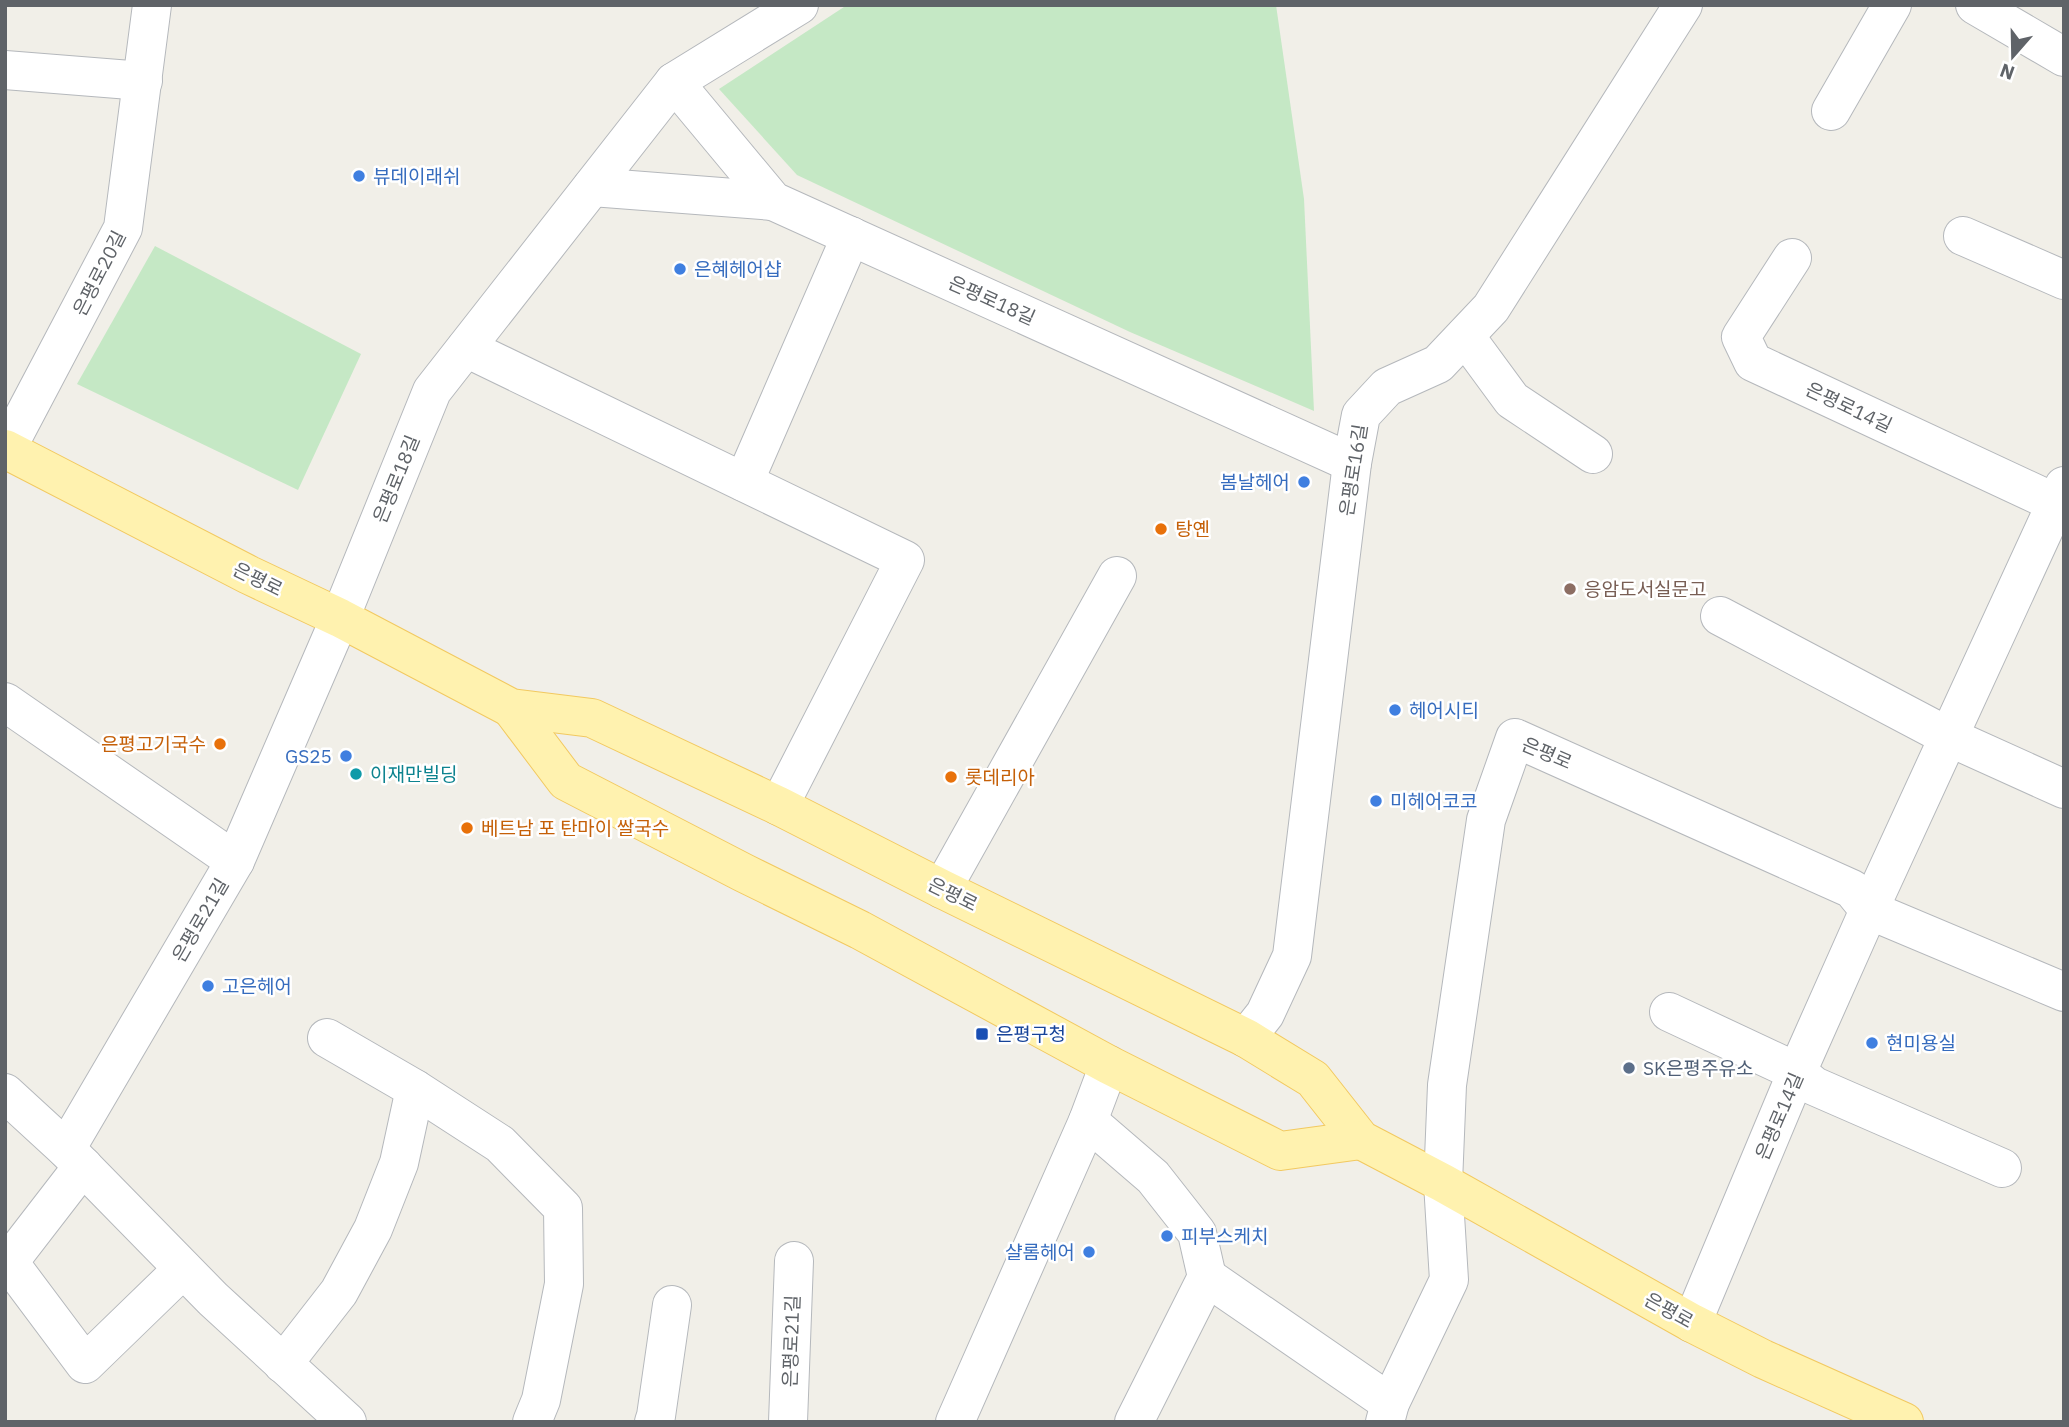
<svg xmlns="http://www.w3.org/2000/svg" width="2069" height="1427" font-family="'IBM Plex Sans','Noto Sans KR',sans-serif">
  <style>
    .green { fill: #c5e8c5 }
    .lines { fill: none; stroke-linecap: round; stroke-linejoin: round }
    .minor-casing { stroke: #b5b8bc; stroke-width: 40 }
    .major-casing { stroke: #f2c960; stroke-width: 40 }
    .minor { stroke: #fff; stroke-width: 38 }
    .major { stroke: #fff2af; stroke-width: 38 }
    .shop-dot { fill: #3f7fe0; stroke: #fff; stroke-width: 2.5 }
    .food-dot { fill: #e8710a; stroke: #fff; stroke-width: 2.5 }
    .education-dot { fill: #8d6e63; stroke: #fff; stroke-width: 2.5 }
    .culture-dot { fill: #0f9aa8; stroke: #fff; stroke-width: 2.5 }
    .transit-dot { fill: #1a4fb4; stroke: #fff; stroke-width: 2.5 }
    .service-dot { fill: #5c6f8a; stroke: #fff; stroke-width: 2.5 }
    .labels { text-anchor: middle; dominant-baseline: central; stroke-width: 5; stroke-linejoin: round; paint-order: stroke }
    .shop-label { font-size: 19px; fill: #366cbe; stroke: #fff; text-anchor: start }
    .street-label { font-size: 19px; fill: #5f6368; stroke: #fff }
    .food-label { font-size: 19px; fill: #c56008; stroke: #fff; text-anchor: start }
    .education-label { font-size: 19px; fill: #785e54; stroke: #fff; text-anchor: start }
    .culture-label { font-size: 19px; fill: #0d838f; stroke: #fff; text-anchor: start }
    .transit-label { font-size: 19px; fill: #164399; stroke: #fff; text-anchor: start }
    .service-label { font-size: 19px; fill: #4e5e75; stroke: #fff; text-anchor: start }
  </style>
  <rect width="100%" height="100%" fill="#f1efe8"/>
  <g class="green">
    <polygon points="847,5 1276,5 1304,199 1314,411 1130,332 797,175 719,89"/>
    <polygon points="155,246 361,354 298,490 77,384"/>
  </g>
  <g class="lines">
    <g class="minor-casing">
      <g id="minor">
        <polyline points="1975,5 2064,57"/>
        <polyline points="5,70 143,81"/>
        <polyline points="674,82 773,201 1352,463"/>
        <polyline points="1831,111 1892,5"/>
        <polyline points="592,187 773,201"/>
        <polyline points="1963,236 2064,280"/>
        <polyline points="1792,258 1741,337 1753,362 2064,507"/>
        <polyline points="1465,336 1512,400 1593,454"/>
        <polyline points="466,348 905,560 779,806"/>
        <polyline points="6,450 123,228 152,5"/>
        <polyline points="744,482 851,236"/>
        <polyline points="1720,616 1949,737 2064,789"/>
        <polyline points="5,702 235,861"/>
        <polyline points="942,889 1117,576"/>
        <polyline points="1669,1012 1797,1072 1814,1086 2002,1168"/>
        <polyline points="327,1038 415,1089 500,1144 563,1208 564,1284 541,1400 532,1422"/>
        <polyline points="1246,1038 1265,1014 1292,956 1352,463 1361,415 1387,387 1438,364 1491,308 1683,5"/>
        <polyline points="5,1093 66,1149 213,1299 347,1422"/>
        <polyline points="1088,1121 1153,1177 1197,1233 1207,1277 1134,1422"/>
        <polyline points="66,1149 235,861 340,618 432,391 674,82 799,5"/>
        <polyline points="5,1257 85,1364 183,1269"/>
        <polyline points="5,1267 83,1166"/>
        <polyline points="1207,1277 1390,1403"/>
        <polyline points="1692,1323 1797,1072 1869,910 2064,486"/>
        <polyline points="283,1364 339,1292 373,1229 399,1163 415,1089"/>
        <polyline points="654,1422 656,1416 672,1305"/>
        <polyline points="788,1422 794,1261"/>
        <polyline points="955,1422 1088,1121 1109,1065"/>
        <polyline points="1385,1422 1390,1403 1449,1280 1443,1183 1447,1085 1486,820 1515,738 1852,889 1869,910 2064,992"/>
      </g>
    </g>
    <g class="major-casing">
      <g id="major">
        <polyline points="5,449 249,575 340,618 511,708 592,718 779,806 942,889 1246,1038 1313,1079 1361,1140 1443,1183 1692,1323 1763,1359 1904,1422"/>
        <polyline points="511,708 566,781 744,873 860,930 1109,1065 1280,1151 1361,1140"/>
      </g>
    </g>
    <use href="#minor" class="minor"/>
    <use href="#major" class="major"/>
  </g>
  <g class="shop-dot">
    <circle cx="359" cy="176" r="7"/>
    <circle cx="680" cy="269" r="7"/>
    <circle cx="1304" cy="482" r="7"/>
    <circle cx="1395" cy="710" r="7"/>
    <circle cx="346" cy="756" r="7"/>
    <circle cx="1376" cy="801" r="7"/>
    <circle cx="208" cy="986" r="7"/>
    <circle cx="1872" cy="1043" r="7"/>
    <circle cx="1167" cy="1236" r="7"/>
    <circle cx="1089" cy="1252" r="7"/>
  </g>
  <g class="food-dot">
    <circle cx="1161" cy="529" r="7"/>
    <circle cx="220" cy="744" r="7"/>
    <circle cx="951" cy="777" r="7"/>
    <circle cx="467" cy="828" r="7"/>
  </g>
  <circle class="education-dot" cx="1570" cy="589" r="7"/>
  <circle class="culture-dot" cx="356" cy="774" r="7"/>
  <rect class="transit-dot" x="975" y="1027" width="14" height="14" rx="3.5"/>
  <circle class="service-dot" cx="1629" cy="1068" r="7"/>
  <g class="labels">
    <g class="shop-label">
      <text x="373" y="176">뷰데이래쉬</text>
      <text x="694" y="269">은혜헤어샵</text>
      <text x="1290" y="482" text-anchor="end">봄날헤어</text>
      <text x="1409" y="710">헤어시티</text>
      <text x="332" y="756" text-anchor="end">GS25</text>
      <text x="1390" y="801">미헤어코코</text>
      <text x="222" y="986">고은헤어</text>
      <text x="1886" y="1043">현미용실</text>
      <text x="1181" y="1236">피부스케치</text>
      <text x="1075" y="1252" text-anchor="end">샬롬헤어</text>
    </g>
    <g class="street-label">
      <text transform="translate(99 273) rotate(-63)">은평로20길</text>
      <text transform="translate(992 300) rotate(24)">은평로18길</text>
      <text transform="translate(1849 407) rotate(25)">은평로14길</text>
      <text transform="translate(1353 470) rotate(-81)">은평로16길</text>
      <text transform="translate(396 479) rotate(-68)">은평로18길</text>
      <text transform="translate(258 579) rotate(26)">은평로</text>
      <text transform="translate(1547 753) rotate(23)">은평로</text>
      <text transform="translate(953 894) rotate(26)">은평로</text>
      <text transform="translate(200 920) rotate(-60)">은평로21길</text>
      <text transform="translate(1779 1116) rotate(-67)">은평로14길</text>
      <text transform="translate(1669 1310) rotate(29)">은평로</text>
      <text transform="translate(791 1341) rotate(-88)">은평로21길</text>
    </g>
    <g class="food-label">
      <text x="1175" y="529">탕옌</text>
      <text x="206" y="744" text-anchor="end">은평고기국수</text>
      <text x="965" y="777">롯데리아</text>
      <text x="481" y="828">베트남 포 탄마이 쌀국수</text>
    </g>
    <g class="education-label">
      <text x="1584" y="589">응암도서실문고</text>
    </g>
    <g class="culture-label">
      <text x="370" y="774">이재만빌딩</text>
    </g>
    <g class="transit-label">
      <text x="996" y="1034">은평구청</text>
    </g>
    <g class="service-label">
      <text x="1643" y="1068">SK은평주유소</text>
    </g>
  </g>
  <rect width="2069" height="1427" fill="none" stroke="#5f6368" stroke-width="14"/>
  <g transform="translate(2013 56) rotate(200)" stroke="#ffffff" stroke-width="5" paint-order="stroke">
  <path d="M0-5L12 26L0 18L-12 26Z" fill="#5f6368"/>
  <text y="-10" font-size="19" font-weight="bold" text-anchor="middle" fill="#5f6368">N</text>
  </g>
</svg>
